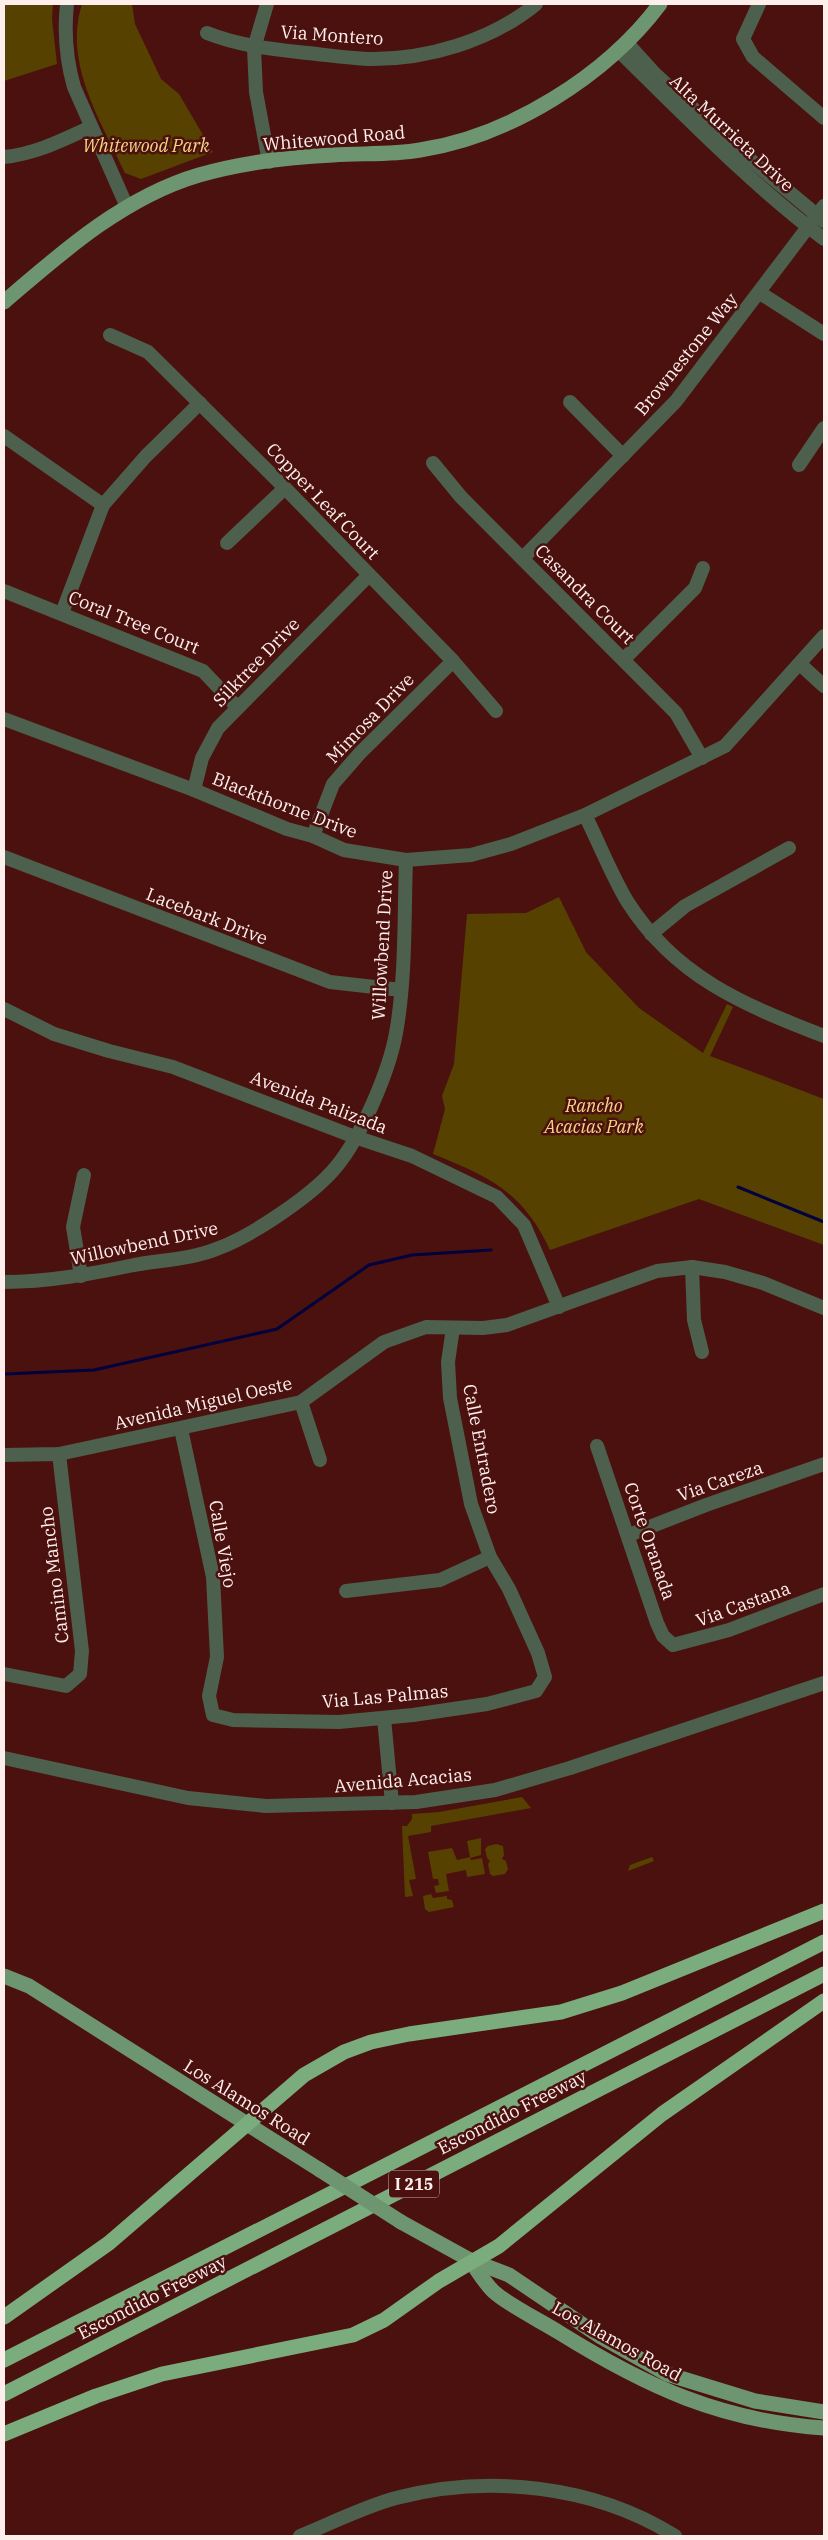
<svg xmlns="http://www.w3.org/2000/svg" width="828" height="2540" font-family="'IBM Plex Serif',serif">
  <style>
    .green { fill: #574100 }
    .lines { fill: none; stroke-linecap: round; stroke-linejoin: round }
    .stream { stroke: #02003d; stroke-width: 3 }
    .minor { stroke: #4c604d; stroke-width: 14 }
    .major { stroke: #6d9670; stroke-width: 15 }
    .highway { stroke: #7aac7d; stroke-width: 15 }
    .major-bridge { stroke: #6d9670; stroke-width: 15 }
    .labels { text-anchor: middle; dominant-baseline: central; stroke-width: 5; stroke-linejoin: round; paint-order: stroke }
    .shield { fill: #4a110f; stroke: #c8acaa; stroke-width: 1 }
    .shield-label { font-size: 16px; font-weight: bold; fill: #feeeec }
    .street-label { font-size: 18px; fill: #feeeec; stroke: #4a110f }
    .park-label { font-size: 18px; font-style: italic; fill: #f7d586; stroke: #4a110f }
  </style>
  <rect width="100%" height="100%" fill="#4a110f"/>
  <g class="green">
    <polygon points="4,4 53,4 52,19 57,64 4,81"/>
    <path d="M 82,4 L 132,4 L 135,24 L 161,79 L 179,94 L 213,152 L 141,179 L 125,173 C 101,121 63,63 82,4 Z"/>
    <path d="M 559,897 L 586,952 L 639,1008 L 703,1053 L 727,1004 L 733,1007 L 710,1056 L 824,1099 L 824,1245 L 699,1199 L 550,1250 C 523,1192 490,1177 433,1154 L 445,1109 L 442,1096 L 454,1064 L 467,914 L 526,913 Z"/>
    <polygon points="522,1797 531,1808 431,1826 431,1832 408,1836 416,1879 409,1880 413,1896 405,1897 402,1826 407,1826 412,1819 412,1814 439,1812"/>
    <polygon points="481,1838 481,1855 470,1858 471,1860 482,1858 485,1874 467,1877 466,1870 446,1874 449,1891 436,1893 434,1886 439,1885 438,1879 433,1879 428,1852 452,1848 457,1860 470,1857 467,1841"/>
    <polygon points="496,1844 503,1846 504,1855 502,1859 506,1861 508,1869 505,1874 493,1876 490,1874 488,1864 490,1861 487,1858 485,1849 488,1846"/>
    <polygon points="652,1857 654,1861 628,1871 630,1865"/>
    <polygon points="431,1894 433,1898 447,1896 447,1899 452,1900 454,1907 429,1912 425,1909 423,1896"/>
  </g>
  <g class="lines">
    <g class="stream">
      <polyline points="738,1187 824,1222"/>
      <polyline points="4,1374 94,1370 277,1329 369,1265 412,1255 491,1250"/>
    </g>
    <g class="minor">
      <path d="M 67,4 C 64,32 66,59 74,87 L 127,207"/>
      <polyline points="267,4 254,48 256,92 269,162"/>
      <polyline points="759,4 743,39 753,57 824,118"/>
      <path d="M 207,33 C 240,46 272,49 307,53 C 327,55 348,58 368,59 C 426,60 491,41 536,4"/>
      <polyline points="626,42 655,74 740,151 824,221"/>
      <path d="M 618,50 C 684,115 750,183 824,239"/>
      <path d="M 4,157 C 35,154 63,140 91,127"/>
      <polyline points="760,293 824,334"/>
      <polyline points="110,335 148,352 285,488 453,661 496,711"/>
      <polyline points="570,402 623,456"/>
      <polyline points="4,436 103,505"/>
      <polyline points="433,463 461,497 676,713 702,758"/>
      <polyline points="799,465 824,428"/>
      <polyline points="227,543 285,488"/>
      <polyline points="523,558 676,401 824,206"/>
      <polyline points="4,591 203,671 237,707"/>
      <polyline points="62,613 103,505 146,456 200,403"/>
      <polyline points="624,659 695,588 703,568"/>
      <polyline points="800,664 824,686"/>
      <polyline points="4,719 194,790 287,829 313,836 344,850 406,860 471,855 511,844 585,815 725,746 824,636"/>
      <polyline points="194,790 202,758 218,728 369,575"/>
      <path d="M 585,815 C 599,843 611,874 627,901 C 675,977 744,1005 824,1036"/>
      <polyline points="313,836 333,784 360,753 453,661"/>
      <polyline points="4,857 330,982 401,990"/>
      <polyline points="651,934 685,906 789,848"/>
      <polyline points="4,1009 54,1034 109,1051 173,1067 355,1137 412,1156 497,1197 524,1225 559,1307"/>
      <polyline points="692,1267 694,1320 702,1352"/>
      <polyline points="81,1276 73,1227 84,1175"/>
      <path d="M 4,1282 C 49,1282 90,1274 134,1265 C 162,1260 193,1259 219,1248 C 253,1235 313,1195 336,1167 C 361,1137 389,1072 396,1033 C 406,977 404,918 406,860"/>
      <polyline points="301,1402 320,1460"/>
      <polyline points="181,1429 213,1577 217,1657 209,1696 213,1715 233,1720 339,1722 413,1715 487,1704 536,1691 545,1677 538,1653 509,1589 490,1557 471,1504 450,1398 448,1362 453,1328"/>
      <polyline points="597,1446 657,1623 663,1636 673,1645 729,1630 824,1594"/>
      <polyline points="4,1455 59,1454 301,1402 384,1342 426,1327 483,1328 507,1325 657,1271 692,1267 725,1272 763,1283 824,1308"/>
      <polyline points="629,1535 706,1505 824,1464"/>
      <polyline points="346,1591 440,1580 490,1557"/>
      <polyline points="4,1674 66,1686 80,1674 82,1651 59,1454"/>
      <polyline points="384,1718 392,1803"/>
      <polyline points="4,1758 188,1798 266,1806 416,1802 495,1790 570,1768 824,1683"/>
      <path d="M 300,2536 C 332,2523 363,2507 396,2498 C 488,2474 594,2485 675,2536"/>
    </g>
    <g class="major">
      <path d="M 4,302 C 62,252 124,197 199,175 C 241,163 289,157 333,155 C 362,153 391,155 420,150 C 510,136 606,76 660,4"/>
      <polyline points="4,1976 29,1986 320,2170"/>
      <polyline points="401,2222 470,2260 509,2275 601,2337 667,2374 755,2401 824,2412"/>
      <path d="M 470,2260 C 477,2270 484,2282 493,2291 C 506,2304 543,2322 560,2333 C 647,2387 721,2421 824,2428"/>
    </g>
    <g class="highway">
      <polyline points="4,2317 109,2243 304,2075 344,2052 371,2042 409,2034 561,2012 622,1993 824,1911"/>
      <polyline points="4,2360 824,1942"/>
      <polyline points="4,2394 824,1974"/>
      <polyline points="4,2434 96,2396 162,2374 353,2335 384,2320 439,2281 499,2246 662,2114 824,2001"/>
    </g>
    <polyline class="major-bridge" points="320,2170 401,2222"/>
  </g>
  <g class="labels">
    <rect class="shield" x="389" y="2170.5" width="50" height="27" rx="4"/>
    <g class="shield-label">
      <text x="414" y="2184">I 215</text>
    </g>
    <g class="street-label">
      <text transform="translate(332 35) rotate(4)">Via Montero</text>
      <text transform="translate(732 133) rotate(43)">Alta Murrieta Drive</text>
      <text transform="translate(334 138) rotate(-5)">Whitewood Road</text>
      <text transform="translate(686 354) rotate(-51)">Brownestone Way</text>
      <text transform="translate(323 501) rotate(46)">Copper Leaf Court</text>
      <text transform="translate(585 594) rotate(45)">Casandra Court</text>
      <text transform="translate(134 622) rotate(22)">Coral Tree Court</text>
      <text transform="translate(256 662) rotate(-46)">Silktree Drive</text>
      <text transform="translate(370 718) rotate(-46)">Mimosa Drive</text>
      <text transform="translate(285 805) rotate(21)">Blackthorne Drive</text>
      <text transform="translate(207 916) rotate(21)">Lacebark Drive</text>
      <text transform="translate(382 945) rotate(-87)">Willowbend Drive</text>
      <text transform="translate(319 1102) rotate(21)">Avenida Palizada</text>
      <text transform="translate(144 1243) rotate(-12)">Willowbend Drive</text>
      <text transform="translate(203 1403) rotate(-13)">Avenida Miguel Oeste</text>
      <text transform="translate(482 1449) rotate(79)">Calle Entradero</text>
      <text transform="translate(720 1481) rotate(-19)">Via Careza</text>
      <text transform="translate(650 1541) rotate(71)">Corte Oranada</text>
      <text transform="translate(223 1544) rotate(80)">Calle Viejo</text>
      <text transform="translate(54 1575) rotate(-97)">Camino Mancho</text>
      <text transform="translate(743 1604) rotate(-20)">Via Castana</text>
      <text transform="translate(385 1696) rotate(-5)">Via Las Palmas</text>
      <text transform="translate(403 1780) rotate(-5)">Avenida Acacias</text>
      <text transform="translate(247 2102) rotate(32)">Los Alamos Road</text>
      <text transform="translate(512 2112) rotate(-27)">Escondido Freeway</text>
      <text transform="translate(152 2297) rotate(-27)">Escondido Freeway</text>
      <text transform="translate(617 2341) rotate(29)">Los Alamos Road</text>
    </g>
    <g class="park-label">
      <text x="146" y="145">Whitewood Park</text>
      <text x="594" y="1105">Rancho<tspan x="594" dy="21">Acacias Park</tspan></text>
    </g>
  </g>
  <rect width="828" height="2540" fill="none" stroke="#feeeec" stroke-width="10"/>
</svg>
